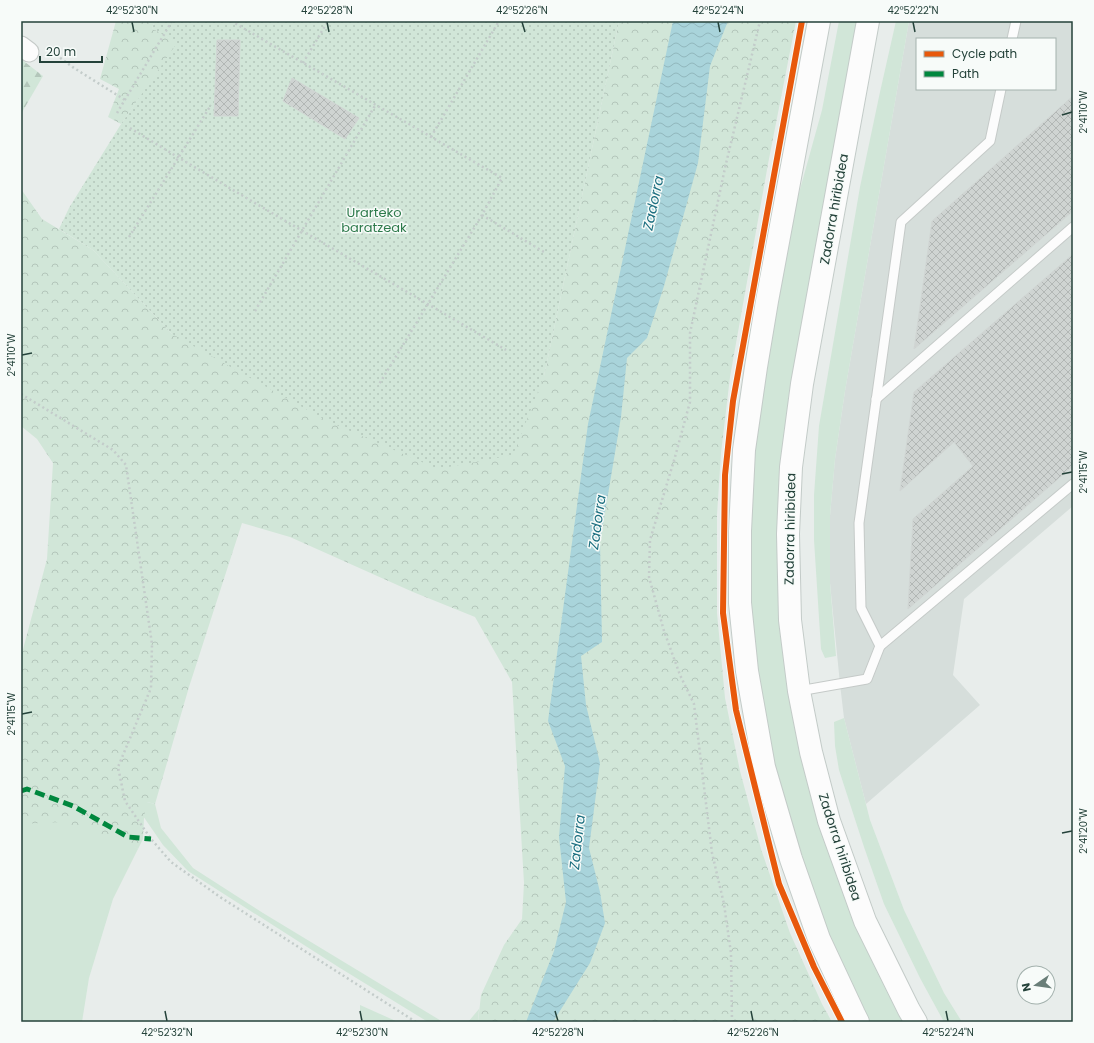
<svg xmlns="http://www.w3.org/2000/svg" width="1094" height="1043" font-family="Poppins,sans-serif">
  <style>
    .built { fill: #d6dedb; fill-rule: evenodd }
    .grass { fill: #d1e6d8 }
    .forest { fill: url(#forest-firs) }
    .park { fill: url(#park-crowns) }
    .garden { fill: url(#garden-dots) }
    .water { fill: url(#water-waves) }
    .building { fill: url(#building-cross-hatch); stroke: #d1d6d4 }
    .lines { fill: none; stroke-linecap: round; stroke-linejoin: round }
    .lane-casing { stroke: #c5cac8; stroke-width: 11 }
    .street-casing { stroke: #c5cac8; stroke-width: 21 }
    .secondary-casing { stroke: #c3cbc8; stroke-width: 24 }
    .path { stroke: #c3ccca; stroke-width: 2.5; stroke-dasharray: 2 3; stroke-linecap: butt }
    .lane { stroke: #fcfcfc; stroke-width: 9 }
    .street { stroke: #fcfcfc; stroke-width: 19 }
    .secondary { stroke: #fcfcfc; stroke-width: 22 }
    .quiet { stroke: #00873e; stroke-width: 5; stroke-dasharray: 10 5; stroke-linecap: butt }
    .cycleway-casing { stroke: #f7fbf9; stroke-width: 8 }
    .cycleway { stroke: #e8590c; stroke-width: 6 }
    .ticks { fill: none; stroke: #24423a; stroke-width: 1.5 }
    .labels { text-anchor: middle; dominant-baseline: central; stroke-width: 3; stroke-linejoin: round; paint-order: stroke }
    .street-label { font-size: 13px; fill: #24423a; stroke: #f7fbf9 }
    .park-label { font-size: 13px; fill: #2d7a4b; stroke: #f7fbf9 }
    .water-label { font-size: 14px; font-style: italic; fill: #1c6f80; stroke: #f7fbf9 }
    .neatline { fill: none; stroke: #24423a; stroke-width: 1.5 }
    .ticks-label { font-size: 10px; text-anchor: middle; fill: #24423a }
  </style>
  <defs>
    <pattern id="forest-firs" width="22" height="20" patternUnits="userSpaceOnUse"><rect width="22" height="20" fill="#d1e6d8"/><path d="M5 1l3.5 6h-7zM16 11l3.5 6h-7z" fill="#b3c6ba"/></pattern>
    <pattern id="park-crowns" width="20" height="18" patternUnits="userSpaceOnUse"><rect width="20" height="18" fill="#d1e6d8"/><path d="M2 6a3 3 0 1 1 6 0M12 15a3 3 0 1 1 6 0" fill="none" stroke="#b3c6ba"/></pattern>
    <pattern id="garden-dots" width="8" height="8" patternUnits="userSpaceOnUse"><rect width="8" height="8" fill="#d1e6d8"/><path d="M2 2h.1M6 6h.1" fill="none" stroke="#b3c6ba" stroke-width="1.8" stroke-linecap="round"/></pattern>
    <pattern id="water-waves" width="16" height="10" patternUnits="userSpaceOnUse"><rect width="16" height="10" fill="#a9d4db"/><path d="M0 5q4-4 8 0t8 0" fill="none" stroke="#91b7bd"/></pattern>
    <pattern id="building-cross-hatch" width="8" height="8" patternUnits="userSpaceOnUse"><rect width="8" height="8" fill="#cfd4d2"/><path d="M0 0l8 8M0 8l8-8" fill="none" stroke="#b2b7b5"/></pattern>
  </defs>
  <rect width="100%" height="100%" fill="#e8edeb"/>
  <path class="built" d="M 909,21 L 1073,21 L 1073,506 L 964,599 L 953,675 L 980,705 L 866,804 L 844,718 L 840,684 L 830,583 L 830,516 L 835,459 L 845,391 ZM 917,39 L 1055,39 L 1055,89 L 917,89 Z"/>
  <g class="grass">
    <polygon points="839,21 858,21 789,393 782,475 808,779 856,925 903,1022 869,1022 839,962 802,867 781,791 765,724 753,635 749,567 750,487 760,390 794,211 822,110"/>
    <polygon points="896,21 909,21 845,391 835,459 830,516 830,583 836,656 825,658 821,649 814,540 814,495 819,426 860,187 880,92"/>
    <polygon points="844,718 870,820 904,910 944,993 962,1022 944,1022 920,978 884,904 864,847 839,770 835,746 834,722"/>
    <polygon points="132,800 147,802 155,804 161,828 193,868 263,913 443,1022 428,1022 340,968 188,871 163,845"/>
    <polygon points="21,801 103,828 138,849 113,899 89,978 82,1022 21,1022"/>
    <polygon points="360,1005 398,1022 360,1022"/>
    <polygon points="479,1009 478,1022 468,1022"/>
  </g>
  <polygon class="forest" points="21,59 43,76 21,114"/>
  <g class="park">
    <polygon points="116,21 155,21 152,28 178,43 121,124 108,117 119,89 100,79"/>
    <polygon points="619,21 796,21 768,164 730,377 721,453 717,515 717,613 725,698 740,771 761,849 790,933 822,1004 832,1022 478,1022 481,995 504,945 522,919 524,883 512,682 475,617 413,592 290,537 242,523 189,687 155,804 147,802 144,818 143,839 138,849 109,836 62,822 21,824 21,657 47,559 53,463 37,439 21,426 21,189 42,219 93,250 172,334 544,376"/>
  </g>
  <polygon class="garden" points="155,21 619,21 544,376 513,455 438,469 327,421 172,334 93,250 59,229 69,208 121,124 177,43 152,28"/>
  <polygon class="water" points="673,21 728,21 710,66 698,163 664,286 647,338 627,358 621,417 600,542 602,642 581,656 586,705 600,763 589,848 600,892 605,923 590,963 553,1022 526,1022 554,951 566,902 559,837 565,766 548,721 588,424"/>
  <g class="building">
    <polygon points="217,40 240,40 238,116 214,116"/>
    <polygon points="292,78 359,118 345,139 283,101"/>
    <polygon points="1073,96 1073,211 914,349 932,221"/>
    <polygon points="1073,254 1073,466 908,609 913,519 973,466 954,442 900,491 914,392"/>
  </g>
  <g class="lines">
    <g class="lane-casing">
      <g id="lane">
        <polyline points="1012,39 1016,21"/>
        <polyline points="1001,89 990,141 901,222 859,523 861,608 880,646 1073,484"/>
        <polyline points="876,399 1073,227"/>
        <polyline points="799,691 867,679 880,646"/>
      </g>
    </g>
    <g class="street-casing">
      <polyline id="street" points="21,46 29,52"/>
    </g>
    <g class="secondary-casing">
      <g id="secondary">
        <polyline points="819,21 767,301 756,367 744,450 740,531 740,603 747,671 764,767 791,859 819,939 854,1014 858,1022"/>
        <polyline points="868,21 802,384 791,467 788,534 790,620 799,691 811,752 829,821 865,921 909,1010 916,1022"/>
      </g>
    </g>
    <g class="path">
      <polyline points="231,21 502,178 482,215 378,386"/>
      <polyline points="48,49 74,68 125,100"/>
      <polyline points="303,63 328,21"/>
      <polyline points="117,113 172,21"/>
      <path d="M 130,128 C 254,204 381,276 506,350"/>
      <polyline points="431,137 499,21"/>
      <polyline points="482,215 544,252"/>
      <polyline points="129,237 211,105"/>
      <polyline points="255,311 376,104"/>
      <polyline points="21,394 113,450 126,465 152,644 151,688 118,767 125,801 151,839 171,862 220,897 416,1022"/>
      <polyline points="732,1022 731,953 724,904 712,853 694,704 680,675 664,631 649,577 650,540 675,457 690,402 690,333 725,168 760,21"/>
    </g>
    <use href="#lane" class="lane"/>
    <use href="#street" class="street"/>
    <use href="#secondary" class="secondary"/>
    <polyline class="quiet" points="21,791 27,789 73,806 128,837 151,839"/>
    <g class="cycleway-casing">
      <polyline id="cycleway" points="802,21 733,401 725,475 723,613 736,710 779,884 814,967 842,1022"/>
    </g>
    <use href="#cycleway" class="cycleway"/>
  </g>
  <path class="ticks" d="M 132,22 L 134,32M 327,22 L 329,32M 522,22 L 525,32M 718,22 L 720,32M 913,22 L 915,32M 1062,115 L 1072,112M 22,355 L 32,353M 1062,474 L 1072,472M 22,714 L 32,712M 1062,833 L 1072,831M 165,1011 L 167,1021M 360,1011 L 362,1021M 555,1011 L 558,1021M 751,1011 L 753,1021M 946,1011 L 948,1021"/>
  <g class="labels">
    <g class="street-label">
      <text transform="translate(834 209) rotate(-80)">Zadorra hiribidea</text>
      <text transform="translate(790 529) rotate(-89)">Zadorra hiribidea</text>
      <text transform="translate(840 847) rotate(72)">Zadorra hiribidea</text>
    </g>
    <g class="park-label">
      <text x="374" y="212">Urarteko<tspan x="374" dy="15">baratzeak</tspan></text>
    </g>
    <g class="water-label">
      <text transform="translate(653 203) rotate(-78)">Zadorra</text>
      <text transform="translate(597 522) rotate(-82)">Zadorra</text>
      <text transform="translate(577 842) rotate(-84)">Zadorra</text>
    </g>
  </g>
  <rect width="1094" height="1043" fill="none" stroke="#f7fbf9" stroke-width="44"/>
  <rect x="916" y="38" width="140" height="52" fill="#f7fbf9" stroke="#a3b1ad"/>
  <rect x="924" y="51" width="20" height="6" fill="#e8590c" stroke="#a3b1ad"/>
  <text x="952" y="58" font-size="12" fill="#24423a">Cycle path</text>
  <rect x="924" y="71" width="20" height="6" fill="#00873e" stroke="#a3b1ad"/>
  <text x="952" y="78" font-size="12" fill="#24423a">Path</text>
  <g transform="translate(1036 985) rotate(257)"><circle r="19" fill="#f7fbf9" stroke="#a3b1ad"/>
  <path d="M0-3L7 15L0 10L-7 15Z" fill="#697e78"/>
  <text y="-6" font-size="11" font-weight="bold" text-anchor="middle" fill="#24423a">N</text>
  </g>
  <path d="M40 56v6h62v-6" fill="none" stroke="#24423a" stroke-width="2"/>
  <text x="46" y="56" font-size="12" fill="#24423a" stroke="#f7fbf9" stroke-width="3" paint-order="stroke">20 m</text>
  <rect x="22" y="22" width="1050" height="999" class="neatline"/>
  <g class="ticks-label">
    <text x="132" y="14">42°52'30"N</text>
    <text x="327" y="14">42°52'28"N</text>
    <text x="522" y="14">42°52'26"N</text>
    <text x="718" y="14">42°52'24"N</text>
    <text x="913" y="14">42°52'22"N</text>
    <text transform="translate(1083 112) rotate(-90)" y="4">2°41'10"W</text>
    <text transform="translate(11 355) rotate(-90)" y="4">2°41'10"W</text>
    <text transform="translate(1083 472) rotate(-90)" y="4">2°41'15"W</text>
    <text transform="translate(11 714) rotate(-90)" y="4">2°41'15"W</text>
    <text transform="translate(1083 831) rotate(-90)" y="4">2°41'20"W</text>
    <text x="167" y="1036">42°52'32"N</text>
    <text x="362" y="1036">42°52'30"N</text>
    <text x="558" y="1036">42°52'28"N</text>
    <text x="753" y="1036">42°52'26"N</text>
    <text x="948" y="1036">42°52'24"N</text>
  </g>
</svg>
